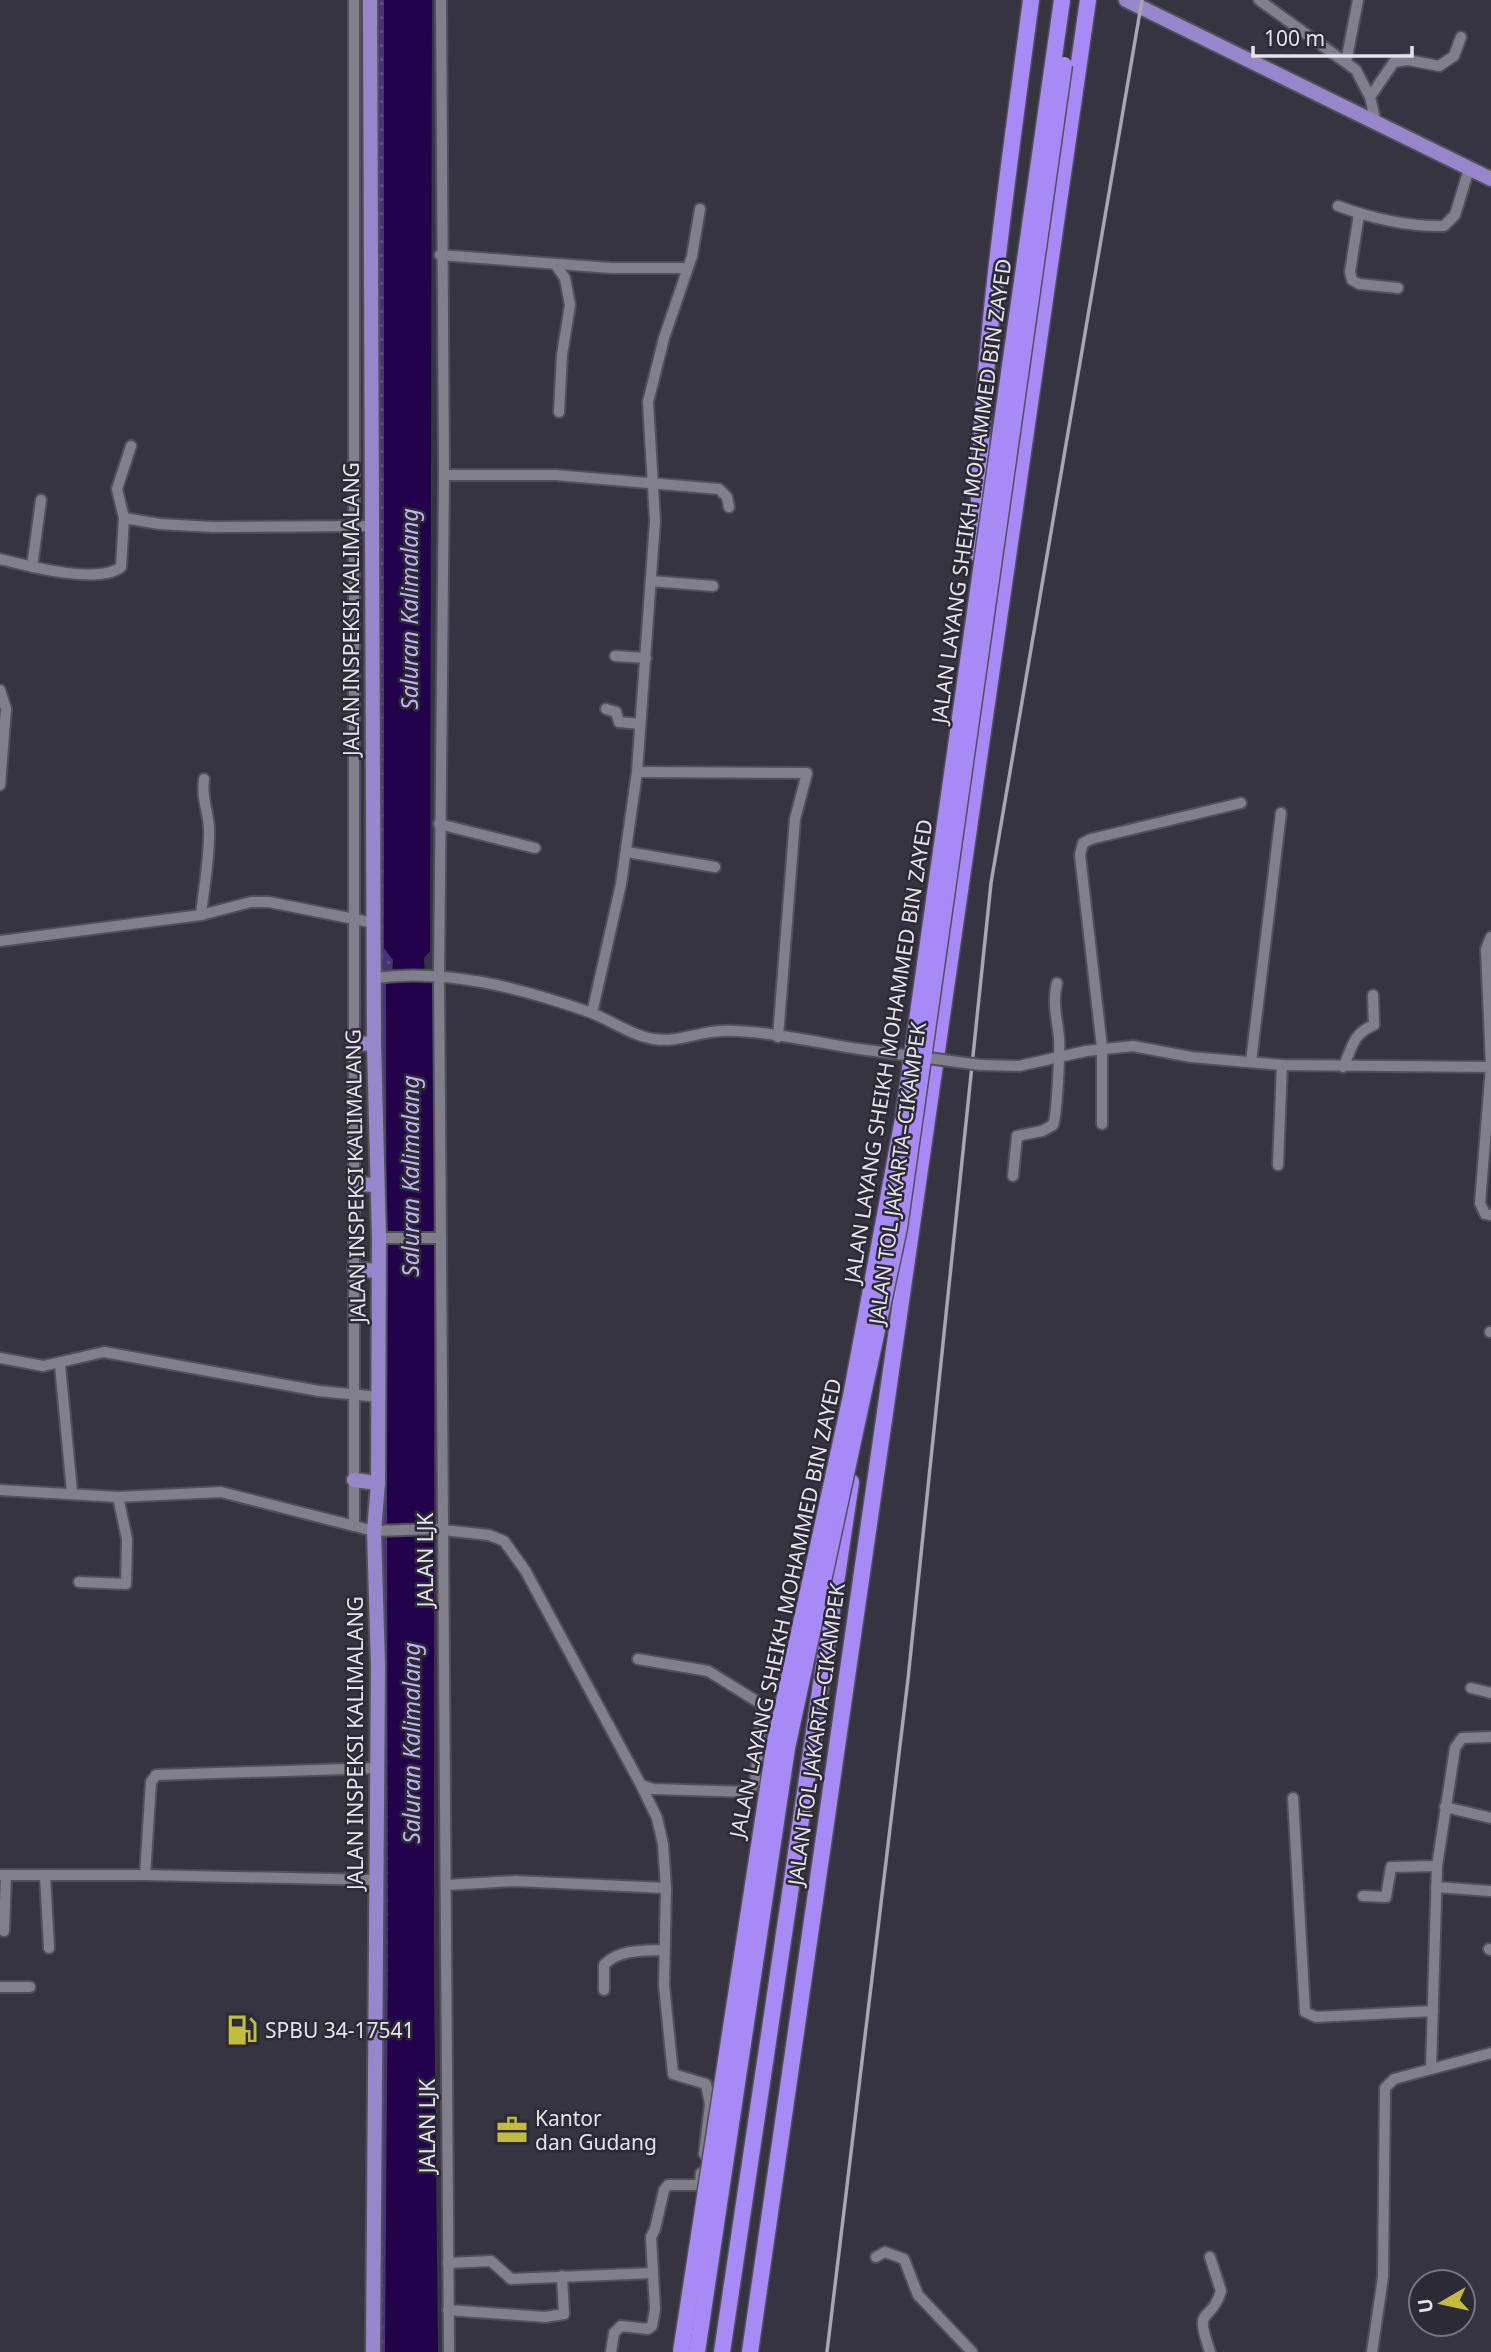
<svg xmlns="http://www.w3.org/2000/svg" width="1491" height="2352" font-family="'Noto Sans',sans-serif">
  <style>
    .grass { fill: url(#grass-dots) }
    .water { fill: #22034b }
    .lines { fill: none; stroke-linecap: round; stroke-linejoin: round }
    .minor-casing { stroke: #515059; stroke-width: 14 }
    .major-casing { stroke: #515059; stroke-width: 18 }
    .highway-casing { stroke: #515059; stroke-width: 19 }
    .minor { stroke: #827f8d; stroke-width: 10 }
    .major { stroke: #9886cc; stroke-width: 14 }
    .highway { stroke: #a78af6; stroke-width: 16 }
    .rail { stroke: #a7a6af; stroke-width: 3.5 }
    .minor-bridge-casing { stroke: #515059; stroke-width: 14; stroke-linecap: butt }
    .highway-bridge-casing { stroke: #515059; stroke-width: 19; stroke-linecap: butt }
    .minor-bridge { stroke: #827f8d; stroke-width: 10 }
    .highway-bridge { stroke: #a78af6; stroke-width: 16 }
    .labels { text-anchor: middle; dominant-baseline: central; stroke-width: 5; stroke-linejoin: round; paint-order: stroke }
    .street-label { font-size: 21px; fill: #e4e3ea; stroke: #2c2a35 }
    .poi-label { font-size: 21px; fill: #e4e3ea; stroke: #2c2a35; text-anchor: start }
    .water-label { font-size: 23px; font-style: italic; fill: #c2b4f2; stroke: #2c2a35 }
  </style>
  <defs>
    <pattern id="grass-dots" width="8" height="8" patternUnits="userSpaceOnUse" patternTransform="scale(1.75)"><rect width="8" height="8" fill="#483379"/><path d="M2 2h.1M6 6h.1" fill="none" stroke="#62508c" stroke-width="1.8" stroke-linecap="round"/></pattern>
  </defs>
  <rect width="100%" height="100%" fill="#363440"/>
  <polygon class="grass" points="369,0 384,0 384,948 393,959 392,975 386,982 388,1903 385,2352 373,2352 376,2174"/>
  <polygon class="water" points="384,0 432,0 430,951 424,958 425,979 434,985 434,1975 438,2352 385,2352 388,1978 386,982 392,975 393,960 384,948"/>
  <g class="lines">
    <g class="minor-casing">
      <g id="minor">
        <polyline points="354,0 354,1526"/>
        <polyline points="441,0 444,475 439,977 449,2352"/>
        <polyline points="1259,0 1356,70 1370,97 1376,123"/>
        <polyline points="1346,62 1358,0"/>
        <polyline points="1370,97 1394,62 1408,60 1439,66 1454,56 1461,37"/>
        <path d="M 1338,206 C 1371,218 1409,227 1444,226 L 1455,215 L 1469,169"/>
        <polyline points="1359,214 1350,272 1352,280 1359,284 1398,288"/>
        <polyline points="440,255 611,268 682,268 685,271"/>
        <polyline points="555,264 565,278 570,305 562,355 559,412"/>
        <polyline points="444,475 555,475 719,489 727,497 729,507"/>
        <polyline points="124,518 117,489 131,446"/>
        <path d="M 0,559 C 28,566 98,585 121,567 L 124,518 L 160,524 L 212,527 L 372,526"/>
        <polyline points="32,567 41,500"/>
        <polyline points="651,581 713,586"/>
        <polyline points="615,656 646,658"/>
        <polyline points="0,690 6,709 0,785"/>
        <polyline points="606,709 616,712 619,722 640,724"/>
        <polyline points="637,772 807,773 795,819 778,1037"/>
        <polyline points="439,824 535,848"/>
        <polyline points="627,852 715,867"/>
        <path d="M 201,915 C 204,886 210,857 209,828 C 208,810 201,797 204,779"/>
        <polyline points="1491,937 1486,949 1491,1067 1480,1203 1485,1214 1491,1215"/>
        <polyline points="0,941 201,915 251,902 269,902 374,923"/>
        <path d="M 374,978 C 447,968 520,988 589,1012 C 611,1020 630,1035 653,1039 C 678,1043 697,1032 721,1031 C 758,1029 820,1043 859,1049"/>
        <polyline points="592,1013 621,884 637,772 655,521 648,402 664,338 692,256 700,209"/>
        <polyline points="1251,1062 1281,813"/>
        <polyline points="981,1065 1019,1066 1086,1051 1133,1046 1191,1057 1282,1065 1491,1067"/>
        <path d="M 1343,1067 C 1353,1047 1352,1034 1374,1025 L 1373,995"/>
        <polyline points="1102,1124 1102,1048 1080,855 1083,843 1091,839 1241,803"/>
        <polyline points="1278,1165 1282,1065"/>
        <path d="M 1013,1176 L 1017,1136 L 1042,1131 L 1053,1125 C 1057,1115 1060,1051 1059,1038 C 1057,1018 1052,1003 1057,983"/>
        <polyline points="379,1238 441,1238"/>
        <polyline points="1490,1332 1491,1332"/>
        <polyline points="0,1358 43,1366 104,1352 319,1391 379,1397"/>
        <polyline points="60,1365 72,1492"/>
        <polyline points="0,1490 118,1497 221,1492 374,1531 434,1529 489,1535 504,1541 525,1570 641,1785 653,1789 749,1792 755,1782 763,1705 708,1671 638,1659"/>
        <polyline points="79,1582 126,1584 127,1539 118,1497"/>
        <polyline points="1471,1688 1491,1693"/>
        <polyline points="641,1785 657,1818 663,1844 666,1888 664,1985 673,2074 706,2084 710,2104 704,2154"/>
        <polyline points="1293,1798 1305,2012 1316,2017 1433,2011"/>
        <polyline points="1445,1807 1491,1818"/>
        <polyline points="0,1875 145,1875 376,1880"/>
        <polyline points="45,1875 49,1948"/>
        <polyline points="145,1875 151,1782 156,1775 376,1768"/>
        <polyline points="446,1885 515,1881 666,1888"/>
        <polyline points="1436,1887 1490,1891"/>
        <polyline points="1363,1896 1386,1897 1391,1867 1437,1866"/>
        <polyline points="4,1931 6,1875"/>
        <polyline points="1489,1949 1491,1950"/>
        <polyline points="0,1987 30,1987"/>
        <path d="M 604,1990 L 604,1965 C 619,1949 643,1951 664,1950"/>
        <polyline points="1431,2069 1437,1866 1455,1748 1462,1738 1491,1737"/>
        <polyline points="876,2257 885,2252 904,2259 918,2295 972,2352"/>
        <path d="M 1210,2257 L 1221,2291 C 1210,2327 1193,2302 1210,2352"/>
        <polyline points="448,2263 491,2261 511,2279 653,2273"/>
        <polyline points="448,2310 545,2317 564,2314 562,2276"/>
        <polyline points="611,2352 614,2333 621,2326 648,2329 652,2326 655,2309 651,2237 655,2229 664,2190 668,2185 700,2185 701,2173"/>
        <polyline points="1372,2352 1383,2277 1385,2088 1394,2079 1491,2053"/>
      </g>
    </g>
    <g class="major-casing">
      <g id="major">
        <polyline points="370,0 374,1044 379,1238 378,1483 374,1531 378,1666 373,2352"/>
        <polyline points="1126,0 1491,179"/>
        <polyline points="354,1043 374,1044"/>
        <polyline points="355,1184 376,1185"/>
        <polyline points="355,1269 377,1271"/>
        <polyline points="354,1480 378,1483"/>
      </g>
    </g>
    <g class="highway-casing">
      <g id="highway">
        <path d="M 978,554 C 978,369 1007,183 1031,0"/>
        <polyline points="722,2352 851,1482"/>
        <polyline points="750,2352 1088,0"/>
      </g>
    </g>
    <use href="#minor" class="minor"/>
    <use href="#major" class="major"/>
    <use href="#highway" class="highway"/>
    <polyline class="rail" points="827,2352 908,1679 991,883 1142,0"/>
    <g class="minor-bridge-casing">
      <polyline id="minor-bridge" points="859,1049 981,1065"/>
    </g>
    <g class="highway-bridge-casing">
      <g id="highway-bridge">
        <polyline points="681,2352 775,1742 851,1396 903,1119 1062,0"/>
        <polyline points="697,2352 787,1748 899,1228 1064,65"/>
      </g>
    </g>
    <use href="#minor-bridge" class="minor-bridge"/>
    <use href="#highway-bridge" class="highway-bridge"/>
  </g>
  <defs>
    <g id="fuel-bare" transform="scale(2.415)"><path d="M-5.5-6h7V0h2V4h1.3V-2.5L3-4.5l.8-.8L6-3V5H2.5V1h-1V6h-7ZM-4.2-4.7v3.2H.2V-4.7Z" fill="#c3bd3e" stroke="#2c2a35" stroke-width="2.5" paint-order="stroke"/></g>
    <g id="office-bare" transform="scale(2.415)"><path d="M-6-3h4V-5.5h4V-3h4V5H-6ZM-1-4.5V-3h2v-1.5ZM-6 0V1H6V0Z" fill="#c3bd3e" stroke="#2c2a35" stroke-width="2.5" paint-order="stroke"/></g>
  </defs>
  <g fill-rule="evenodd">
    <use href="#fuel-bare" x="242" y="2030"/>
    <use href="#office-bare" x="512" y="2130"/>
  </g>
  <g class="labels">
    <g class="street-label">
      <text transform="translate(971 491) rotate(-82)">JALAN LAYANG SHEIKH MOHAMMED BIN ZAYED</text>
      <text transform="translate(351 609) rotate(-90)">JALAN INSPEKSI KALIMALANG</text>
      <text transform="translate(888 1051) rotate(-81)">JALAN LAYANG SHEIKH MOHAMMED BIN ZAYED</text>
      <text transform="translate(897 1173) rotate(-82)">JALAN TOL JAKARTA–CIKAMPEK</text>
      <text transform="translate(355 1176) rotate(-91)">JALAN INSPEKSI KALIMALANG</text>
      <text transform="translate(425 1560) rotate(-90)">JALAN LJK</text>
      <text transform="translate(785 1608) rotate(-78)">JALAN LAYANG SHEIKH MOHAMMED BIN ZAYED</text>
      <text transform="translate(816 1734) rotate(-82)">JALAN TOL JAKARTA–CIKAMPEK</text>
      <text transform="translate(355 1743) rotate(-90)">JALAN INSPEKSI KALIMALANG</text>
      <text transform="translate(427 2126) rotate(-90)">JALAN LJK</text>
    </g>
    <g class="poi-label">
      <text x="265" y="2030">SPBU 34-17541</text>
      <text x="535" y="2118">Kantor<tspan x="535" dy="24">dan Gudang</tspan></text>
    </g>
    <g class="water-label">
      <text transform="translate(409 609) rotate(-90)">Saluran Kalimalang</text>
      <text transform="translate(410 1176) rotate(-90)">Saluran Kalimalang</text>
      <text transform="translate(411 1743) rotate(-90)">Saluran Kalimalang</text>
    </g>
  </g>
  <g transform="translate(1442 2303) rotate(261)"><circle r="33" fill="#2c2a35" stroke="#76747d" stroke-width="2"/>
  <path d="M0-5L12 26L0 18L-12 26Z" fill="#c3bd3e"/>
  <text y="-10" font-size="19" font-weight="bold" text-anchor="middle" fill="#e4e3ea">U</text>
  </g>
  <path d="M1253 46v10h159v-10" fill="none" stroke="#e4e3ea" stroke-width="3.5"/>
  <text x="1264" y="46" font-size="21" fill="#e4e3ea" stroke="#2c2a35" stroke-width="5" paint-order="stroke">100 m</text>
</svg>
